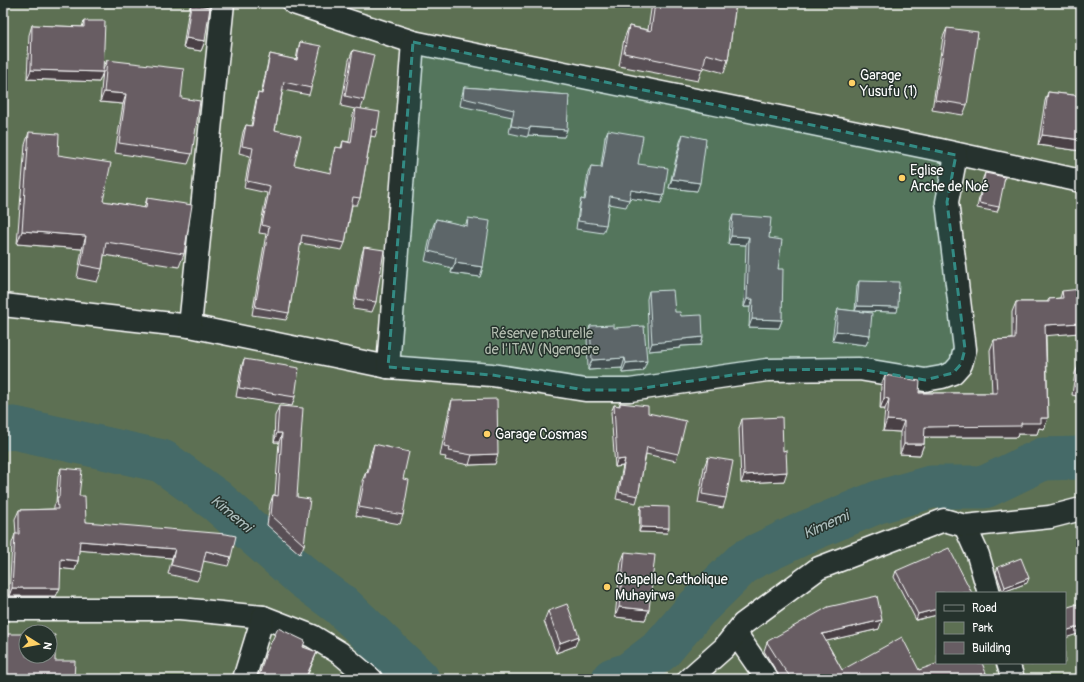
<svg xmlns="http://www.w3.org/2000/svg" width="1084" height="682" font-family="Pangolin,sans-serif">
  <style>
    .green { fill: #5d7053; stroke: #aeb8a9; fill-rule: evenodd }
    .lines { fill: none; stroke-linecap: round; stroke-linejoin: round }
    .river { stroke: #446a67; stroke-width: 43 }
    .minor-casing { stroke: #fff; stroke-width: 25 }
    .minor { stroke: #26332d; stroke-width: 22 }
    .wall { fill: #595055; stroke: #fff }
    .shaded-wall { fill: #484145; stroke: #fff }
    .building { fill: #675d63; stroke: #fff }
    .marked { fill: #338b84; fill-opacity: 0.2; stroke: #338b84; stroke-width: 3; stroke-dasharray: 8 5; stroke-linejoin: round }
    .poi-dot { fill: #ffd166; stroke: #26332d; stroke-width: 1.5 }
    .labels { text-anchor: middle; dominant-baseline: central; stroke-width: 3; stroke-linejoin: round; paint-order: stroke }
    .poi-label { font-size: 14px; fill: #fff; stroke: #26332d; text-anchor: start }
    .park-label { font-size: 14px; fill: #b6bfb2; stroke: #26332d }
    .water-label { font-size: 15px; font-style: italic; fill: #abbcbb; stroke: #26332d }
  </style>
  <rect width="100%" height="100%" fill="#26332d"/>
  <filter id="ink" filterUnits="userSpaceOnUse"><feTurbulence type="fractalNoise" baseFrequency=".025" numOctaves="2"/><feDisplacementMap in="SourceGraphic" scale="8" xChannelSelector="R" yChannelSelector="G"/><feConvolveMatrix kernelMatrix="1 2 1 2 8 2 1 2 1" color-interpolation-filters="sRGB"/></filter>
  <g filter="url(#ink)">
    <path class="green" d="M 3,3 L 1081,3 L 1081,679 L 3,679 ZM 937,593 L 1065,593 L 1065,663 L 937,663 ZM 26,632 L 50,632 L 50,656 L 26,656 Z"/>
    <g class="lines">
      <g class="river">
        <polyline points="3,429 14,428 162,461 217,501 303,577 341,605 418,679"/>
        <polyline points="613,679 629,674 662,649 695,610 745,561 808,531 878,502 931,487 985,487 1043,459 1081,458"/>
      </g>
      <g class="minor-casing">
        <g id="minor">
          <polyline points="294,3 413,42 940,150 1081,181"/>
          <polyline points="3,305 190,326 388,367 492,375 585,390 630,390 767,370 859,369 925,380 942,377 953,373 961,364 965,349 947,202 956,155"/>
          <polyline points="190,326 223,3"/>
          <polyline points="388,367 413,42"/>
          <polyline points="965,526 978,555 989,593"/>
          <polyline points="3,609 180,609 263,617 312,636 340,653 371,679"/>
          <polyline points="736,634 767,679"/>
          <polyline points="1008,663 1013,679"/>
          <polyline points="244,679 263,617"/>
          <polyline points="689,679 724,648 743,624 819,568 944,520 965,526 1050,517 1081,509"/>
        </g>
      </g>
      <use href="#minor" class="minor"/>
    </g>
    <g class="wall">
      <polygon points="652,3 736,3 728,60 724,73 703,67 698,81 619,66 624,39 629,26 648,30"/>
      <polygon points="191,4 205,41 201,51 183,48 188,14"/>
      <polygon points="84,21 103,72 99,82 27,79 29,35 32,25 82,27"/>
      <polygon points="947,28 967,105 963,115 932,110 943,37"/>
      <polygon points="300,42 311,88 309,95 283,90 275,130 294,165 329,173 333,155 335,147 341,148 343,141 349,142 353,115 355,109 341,106 349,60 353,50 364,100 361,109 377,130 375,137 371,136 360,198 357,205 352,205 345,243 342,250 300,243 289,313 286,320 252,315 266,234 259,233 267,193 244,188 250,156 239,153 243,132 246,125 251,126 256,100 258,93 261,94 268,62 270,54 296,60 298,49"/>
      <polygon points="107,60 192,154 188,164 115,153 123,104 100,102 103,70"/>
      <polygon points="464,87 569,95 564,137 528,135 527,137 509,133 512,117 460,106 462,95"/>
      <polygon points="1048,92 1081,96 1081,151 1038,145 1045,101"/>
      <polygon points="608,130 638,164 661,203 630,198 626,207 609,204 606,225 603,233 576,229 579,207 581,199 584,200 588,173 591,166 601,167 605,137"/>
      <polygon points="29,132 58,155 103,201 144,208 147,198 184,254 179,267 104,255 102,269 97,282 77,278 82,249 17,244 25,145"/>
      <polygon points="683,134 697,191 669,188 680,142"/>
      <polygon points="985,173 999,207 997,212 977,208 983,178"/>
      <polygon points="733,215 769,238 778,269 782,320 779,328 749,327 750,307 744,307 746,245 728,244 730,223"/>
      <polygon points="468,218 483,267 480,277 451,273 452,268 425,261 432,229 436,219 465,226"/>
      <polygon points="364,247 376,302 372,312 353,309 361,257"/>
      <polygon points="859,281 897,312 861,311 870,335 866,345 832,341 835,319 838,309 855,311 857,286"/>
      <polygon points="649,291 675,312 681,316 701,345 681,346 680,348 649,351 647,299"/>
      <polygon points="1062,291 1079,333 1046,335 1048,418 1044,429 1039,428 1037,434 1018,434 1017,437 924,437 924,444 920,455 900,454 900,432 883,431 885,409 880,409 881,385 885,375 919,393 992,393 990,350 994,340 1012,339 1012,312 1016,302 1047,302 1049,299 1060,298"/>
      <polygon points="590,326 614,328 643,371 622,373 622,368 588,370 587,336"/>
      <polygon points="244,359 295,397 292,406 236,397 241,368"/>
      <polygon points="1079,364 1081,365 1081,397 1072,395 1075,373"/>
      <polygon points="452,400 495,464 469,465 445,460 446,457 440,456 449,410"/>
      <polygon points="620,403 648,413 678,454 676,461 646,454 638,496 636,503 616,499 623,466 615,467 611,412 614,405 619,406"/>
      <polygon points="279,406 297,497 304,545 300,554 267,525 270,504 273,495 275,495 279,442 274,442 275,416"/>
      <polygon points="742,419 784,481 741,483 739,428"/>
      <polygon points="374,444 403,479 403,515 400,524 356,516 362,481 366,472 367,473 371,453"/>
      <polygon points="708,457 726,498 723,508 698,503 704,467"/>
      <polygon points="61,468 79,496 86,522 231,557 228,566 203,561 201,572 197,581 168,574 172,558 79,550 78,561 75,570 60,568 56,596 9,596 12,543 15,534 16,534 15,519 19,510 54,509 54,506 56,502 58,477"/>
      <polygon points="641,506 667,533 639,532 640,511"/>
      <polygon points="625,552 649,610 645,620 615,617 621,562"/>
      <polygon points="998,567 1027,583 1003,592 996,572"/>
      <polygon points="896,571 937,593 937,615 916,620 894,577"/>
      <polygon points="548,611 575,646 556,653 544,621"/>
      <polygon points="879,629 826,641 842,670 919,670 986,673 984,679 781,679 764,651 767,642"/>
      <polygon points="7,634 55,661 74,679 3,679 3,644"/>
    </g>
    <g class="shaded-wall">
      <polygon points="186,38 205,41 201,51 183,48"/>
      <polygon points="31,70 103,72 99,82 27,79"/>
      <polygon points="104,92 126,94 123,104 100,102"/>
      <polygon points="530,127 567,130 564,137 528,135"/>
      <polygon points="1042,135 1081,140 1081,151 1038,145"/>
      <polygon points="672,179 700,183 697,191 669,188"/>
      <polygon points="631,190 664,195 661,203 628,198"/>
      <polygon points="22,231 86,236 82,249 17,244"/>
      <polygon points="731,236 749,237 746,245 728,244"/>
      <polygon points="455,263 483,267 480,277 451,273"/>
      <polygon points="747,299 753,299 750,307 744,307"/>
      <polygon points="857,306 898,307 897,312 855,311"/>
      <polygon points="752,319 782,320 779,328 749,327"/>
      <polygon points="1081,323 1081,328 1079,333 1042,336 1045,325"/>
      <polygon points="836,331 870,335 866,345 832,341"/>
      <polygon points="703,337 701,345 681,346 680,348 649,351 652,343 683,339"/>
      <polygon points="625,358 622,368 588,370 592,360"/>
      <polygon points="647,361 643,371 622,373 626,363"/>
      <polygon points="884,398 889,399 885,409 880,409"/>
      <polygon points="1041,418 1048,418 1044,429 1039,428 1037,434 1018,434 1017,437 921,437 925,427 1021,423"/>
      <polygon points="887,420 904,421 900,432 883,431"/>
      <polygon points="277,433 282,433 279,442 274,442"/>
      <polygon points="904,444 924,444 920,455 900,454"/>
      <polygon points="498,454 495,464 469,465 472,455"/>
      <polygon points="625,459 623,466 615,467 617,460"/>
      <polygon points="787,472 784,481 741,483 744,475"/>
      <polygon points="641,527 669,528 667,533 639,532"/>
      <polygon points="80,541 175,549 172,558 76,550"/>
      <polygon points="61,559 78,561 75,570 58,568"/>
      <polygon points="1029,578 1027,583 1003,592 1005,587"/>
      <polygon points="12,588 60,588 56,596 9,596"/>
      <polygon points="619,607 649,610 645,620 615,617"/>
      <polygon points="937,609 937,615 916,620 918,614"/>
      <polygon points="882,620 879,629 818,643 822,634"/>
      <polygon points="1081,626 1081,633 1065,638 1065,631"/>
      <polygon points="579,636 575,646 556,653 560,643"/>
      <polygon points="317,652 313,662 306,679 305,679"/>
      <polygon points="1032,663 1037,663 1031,665"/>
      <polygon points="986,673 984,679 968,679"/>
    </g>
    <g class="building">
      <polygon points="655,3 736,3 728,60 706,54 703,69 624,53 629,26 651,31"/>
      <polygon points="191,4 210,7 205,41 186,38"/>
      <polygon points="84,21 105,21 103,72 31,70 32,25 84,27"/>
      <polygon points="947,28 978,32 967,105 935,100"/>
      <polygon points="300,42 321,46 311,88 284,82 275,130 301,136 294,165 331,173 335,147 342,148 343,141 351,143 356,108 380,112 377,130 372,129 360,198 353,197 345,243 302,235 289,313 255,307 269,227 262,225 270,186 247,181 253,148 242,146 246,125 252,126 258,93 262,94 270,54 297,60"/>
      <polygon points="353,50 374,55 364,100 345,96"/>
      <polygon points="107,60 184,69 181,98 200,101 192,154 119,143 126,94 104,92"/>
      <polygon points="464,87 569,95 567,130 530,127 530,129 511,126 514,110 463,98"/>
      <polygon points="1048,92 1081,96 1081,140 1042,135"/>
      <polygon points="608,130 643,136 638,164 668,168 664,195 631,190 629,200 610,196 606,225 578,221 581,199 585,200 591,166 602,168"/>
      <polygon points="29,132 59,134 58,155 111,163 103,201 146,208 147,198 192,205 184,254 106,242 102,269 81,265 86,236 22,231"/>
      <polygon points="683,134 706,139 700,183 672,179"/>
      <polygon points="985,173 1005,177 999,207 979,203"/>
      <polygon points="733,215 771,218 769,238 782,240 778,269 783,269 782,320 752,319 753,299 747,299 749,237 731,236"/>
      <polygon points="468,218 490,221 483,267 455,263 456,258 429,251 436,219 467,226"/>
      <polygon points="364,247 384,250 376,302 356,299"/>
      <polygon points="859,281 899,282 898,307 857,306"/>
      <polygon points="1081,289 1081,323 1045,325 1048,418 1041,418 1041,423 1021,423 1021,426 925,427 924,444 904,444 904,421 887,420 889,399 884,398 885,375 920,381 919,393 997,393 994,340 1015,339 1016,302 1049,302 1049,299 1063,298 1062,291"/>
      <polygon points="673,290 675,312 680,312 681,316 702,315 703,337 683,339 683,340 652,343 649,291"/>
      <polygon points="838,309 872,313 870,335 836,331"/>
      <polygon points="614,325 614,328 644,326 647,361 626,363 625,358 592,360 590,326"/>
      <polygon points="244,359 299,368 295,397 239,388"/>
      <polygon points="1079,364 1081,365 1081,388 1075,387"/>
      <polygon points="497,399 498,454 472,455 449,451 450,447 444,446 452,400"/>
      <polygon points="620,403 648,406 648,413 686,421 678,454 647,447 638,496 619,492 625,459 617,460 614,405 620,406"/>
      <polygon points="279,406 303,408 297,497 310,499 304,545 271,515 273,495 278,496 282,433 277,433"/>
      <polygon points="782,417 783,451 786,450 787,472 744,475 742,419"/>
      <polygon points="374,444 409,452 403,479 409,480 403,515 359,507 366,472 368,473"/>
      <polygon points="708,457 733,461 726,498 702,494"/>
      <polygon points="61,468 82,470 79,496 85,496 86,522 226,534 236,536 231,557 206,551 201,572 171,565 175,549 80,541 78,561 61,559 60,588 12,588 15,534 19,534 19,510 58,509 57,497 59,497"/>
      <polygon points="641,506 669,507 669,528 641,527"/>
      <polygon points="949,548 972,593 937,593 937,609 918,614 896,571"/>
      <polygon points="625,552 655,555 649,610 619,607"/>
      <polygon points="1021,558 1029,578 1005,587 998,567"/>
      <polygon points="877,596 882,620 822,634 842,670 902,637 919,670 939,663 982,663 986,673 968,679 792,679 782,666 767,642 768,641 828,607"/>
      <polygon points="1081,603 1081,626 1065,631 1065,608"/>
      <polygon points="567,604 579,636 560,643 548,611"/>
      <polygon points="278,628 305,641 303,647 317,652 305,679 259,679 256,678 260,673 265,655"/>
      <polygon points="7,634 26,634 26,656 50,656 50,635 55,635 55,661 75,661 74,679 6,679"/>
    </g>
  </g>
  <path class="marked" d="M 413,42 L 956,155 L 947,202 L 965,349 L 961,364 L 953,373 L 925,380 L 859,369 L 767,370 L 630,390 L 585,390 L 492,375 L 388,367 Z"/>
  <g class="poi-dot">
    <circle cx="852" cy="83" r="4"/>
    <circle cx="902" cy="178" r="4"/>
    <circle cx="487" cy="434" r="4"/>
    <circle cx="607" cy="587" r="4"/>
  </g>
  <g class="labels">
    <g class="poi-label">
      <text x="860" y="75">Garage<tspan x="860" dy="16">Yusufu (1)</tspan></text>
      <text x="910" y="170">Eglise<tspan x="910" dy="16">Arche de Noé</tspan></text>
      <text x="495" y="434">Garage Cosmas</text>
      <text x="615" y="579">Chapelle Catholique<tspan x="615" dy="16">Muhayirwa</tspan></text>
    </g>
    <g class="park-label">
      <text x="542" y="333">Réserve naturelle<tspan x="542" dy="16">de l'ITAV (Ngengere</tspan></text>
    </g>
    <g class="water-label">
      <text transform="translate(231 514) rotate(40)">Kimemi</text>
      <text transform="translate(826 525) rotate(-24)">Kimemi</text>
    </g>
  </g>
  <rect width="1084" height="682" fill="none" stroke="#26332d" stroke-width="16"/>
  <rect x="8" y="8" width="1068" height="666" fill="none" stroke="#fff" stroke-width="1.5" filter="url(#ink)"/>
  <rect x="936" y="592" width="130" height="72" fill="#26332d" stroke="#7d8581"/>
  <rect x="944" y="605" width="20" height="6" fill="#26332d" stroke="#7d8581"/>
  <text x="972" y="612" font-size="12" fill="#ffffff">Road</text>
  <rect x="944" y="622" width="20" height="12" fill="#5d7053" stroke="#7d8581"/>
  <text x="972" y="632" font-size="12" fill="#ffffff">Park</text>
  <rect x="944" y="642" width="20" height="12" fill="#675d63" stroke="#7d8581"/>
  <text x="972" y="652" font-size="12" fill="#ffffff">Building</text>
  <g transform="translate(38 644) rotate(101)"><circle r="19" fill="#26332d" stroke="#7d8581"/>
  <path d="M0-3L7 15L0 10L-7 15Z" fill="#ffd166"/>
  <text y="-6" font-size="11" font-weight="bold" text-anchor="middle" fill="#ffffff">N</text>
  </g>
</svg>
